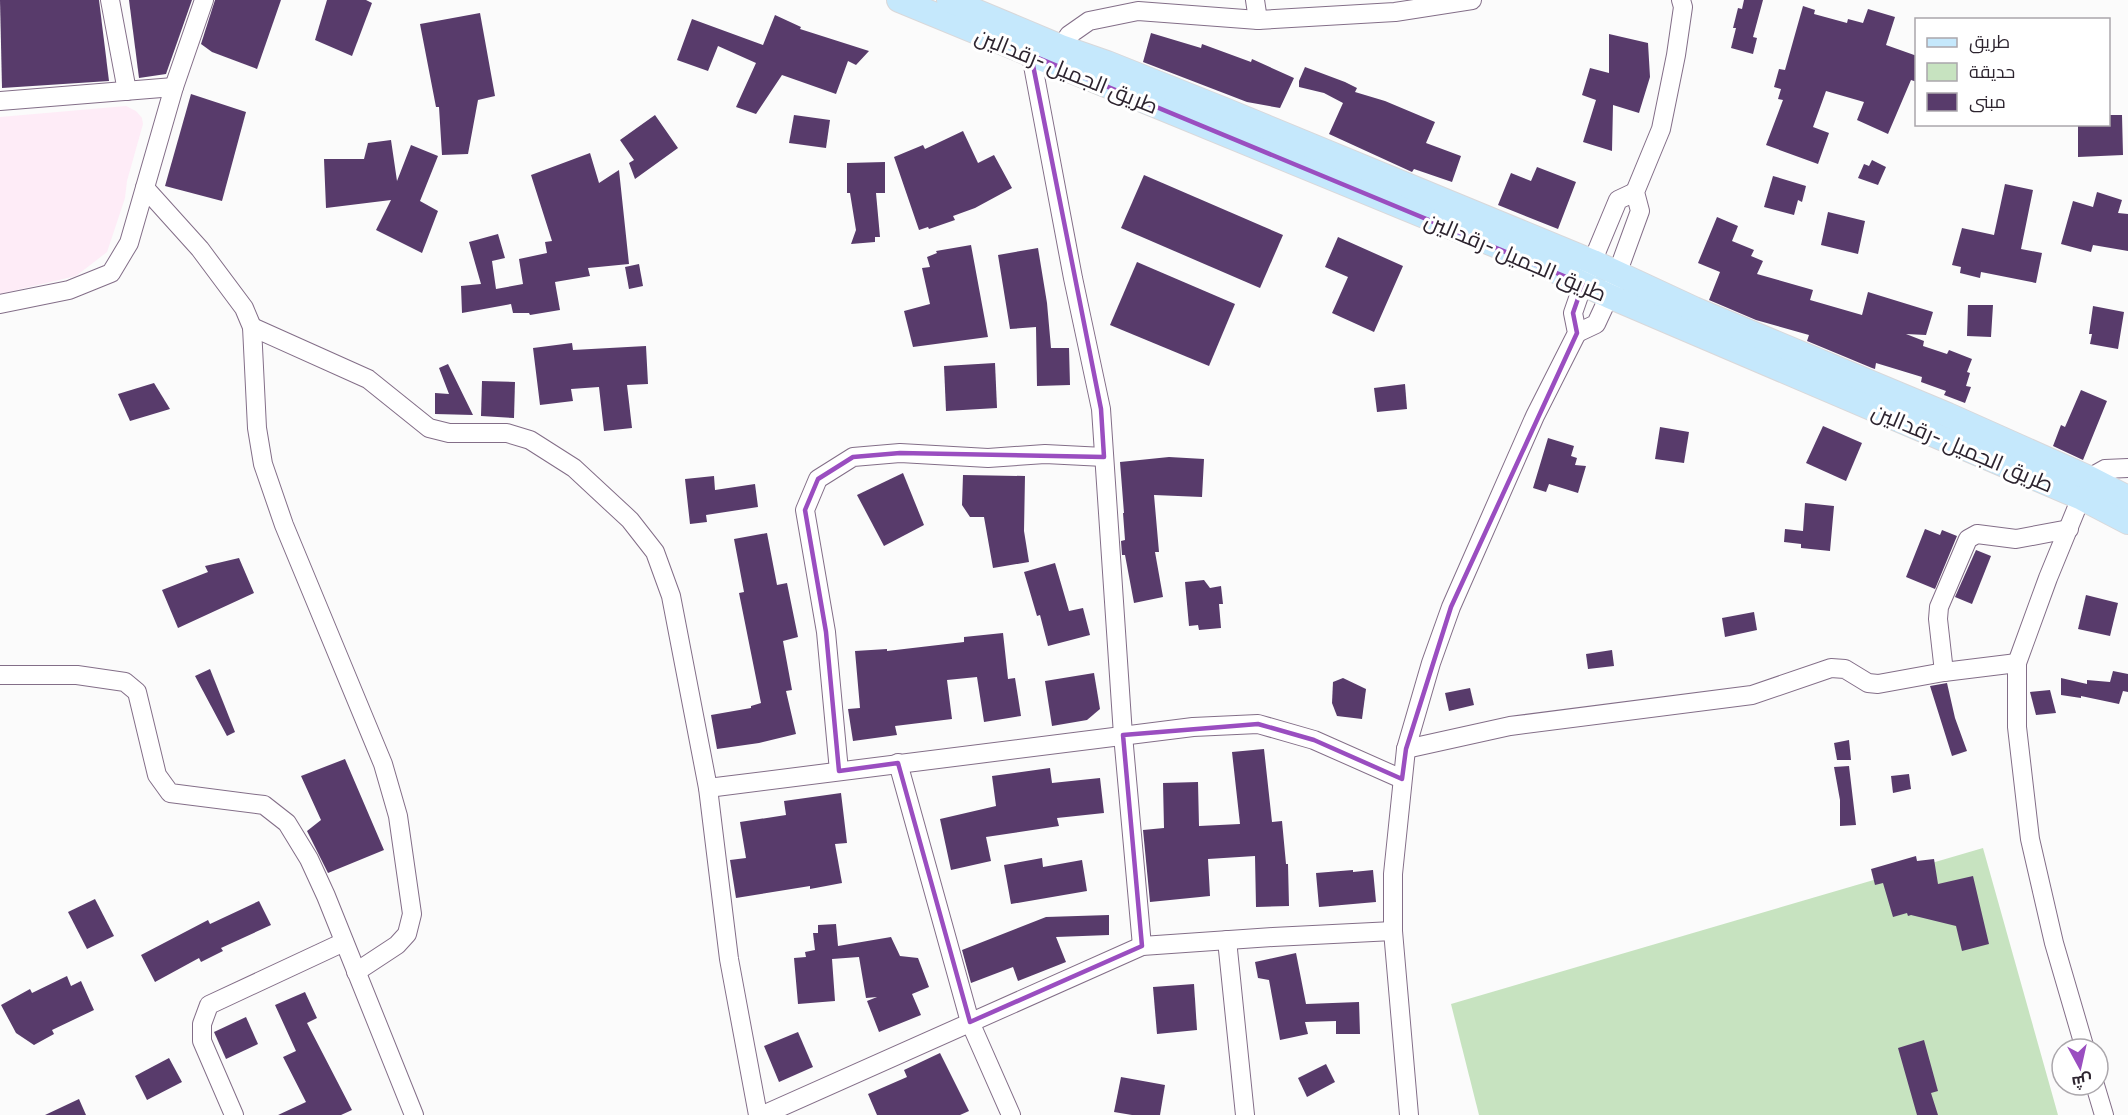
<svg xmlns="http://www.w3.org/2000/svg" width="2128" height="1115" font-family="Commissioner,Cairo,sans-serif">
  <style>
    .education { fill: #feecf7 }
    .green { fill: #c7e3c0 }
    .building { fill: #583b6b }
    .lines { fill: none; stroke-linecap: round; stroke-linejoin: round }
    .minor-casing { stroke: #836e88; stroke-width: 20 }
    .major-casing { stroke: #d9d8da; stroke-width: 26 }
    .minor { stroke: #fff; stroke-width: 18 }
    .major { stroke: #c5e8fc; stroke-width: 24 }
    .marked { fill: none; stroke: #9a4ec0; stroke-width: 4.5; stroke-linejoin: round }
    .labels { text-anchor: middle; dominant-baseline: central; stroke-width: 6; stroke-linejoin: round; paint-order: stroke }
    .street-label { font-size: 22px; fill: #2d242f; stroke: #fff }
  </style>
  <rect width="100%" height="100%" fill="#fbfbfb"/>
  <polygon class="education" points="126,106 136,111 142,118 143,124 127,181 125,198 107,252 76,276 0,294 0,117"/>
  <polygon class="green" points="1983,848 2058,1115 1479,1115 1451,1004"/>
  <g class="building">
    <polygon points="0,0 99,0 109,81 2,88"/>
    <polygon points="129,0 192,0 166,74 139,78"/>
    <polygon points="215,0 281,0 257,69 212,52 201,44"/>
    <polygon points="327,0 366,0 372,3 352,56 315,40"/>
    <polygon points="1744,0 1763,0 1753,37 1757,38 1753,54 1731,48 1736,28 1733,28 1738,8 1742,9"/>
    <polygon points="1803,6 1815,10 1814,14 1847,23 1848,19 1863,23 1868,9 1895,17 1886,45 1917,56 1917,82 1911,80 1888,134 1857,120 1864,102 1826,91 1813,127 1829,133 1818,164 1766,145 1783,100 1778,99 1781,89 1774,87 1779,69 1785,70"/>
    <polygon points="480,13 495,96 478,100 468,154 442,155 439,107 436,107 420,24"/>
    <polygon points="775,15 801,27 800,29 869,51 856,65 848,61 836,94 782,75 756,114 736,107 756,63 718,46 708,71 677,60 692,19 763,45"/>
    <polygon points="1151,33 1201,48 1202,44 1251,62 1252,59 1294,78 1280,108 1247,102 1143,62"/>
    <polygon points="1609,34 1648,43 1650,77 1639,113 1613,105 1612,151 1583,142 1596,100 1582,95 1590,68 1609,73"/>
    <polygon points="1305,67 1345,82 1357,88 1355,92 1385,101 1435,122 1426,143 1461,156 1452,182 1414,169 1412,172 1329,134 1343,103 1324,93 1299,87 1299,81"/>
    <polygon points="191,94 246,112 222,201 165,186"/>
    <polygon points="655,115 678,148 635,179 629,163 634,160 620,140"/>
    <polygon points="794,115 830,120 826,148 789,143"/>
    <polygon points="2109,115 2122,115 2123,155 2078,157 2078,124 2109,124"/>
    <polygon points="963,131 978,163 994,155 1012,188 975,208 953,216 955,220 929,229 928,227 919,230 894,157 923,145 925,149"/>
    <polygon points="391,140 397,181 411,145 438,156 420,201 438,211 422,253 376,230 391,200 326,208 324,159 364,159 368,143"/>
    <polygon points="590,153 599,183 619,170 629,264 588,268 590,276 555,282 560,310 530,315 529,313 513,313 511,304 462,313 461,286 481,284 469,242 498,234 505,258 492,261 496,289 523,284 519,259 547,253 545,242 552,241 531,175"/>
    <polygon points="1872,160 1886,167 1878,185 1858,178 1864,164 1869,166"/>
    <polygon points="885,162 885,193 876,193 880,237 875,237 875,242 851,244 856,230 850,193 847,193 847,163"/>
    <polygon points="1537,167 1576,182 1558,229 1498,205 1511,173 1531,181"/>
    <polygon points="1144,175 1283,235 1260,288 1121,228"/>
    <polygon points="1773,176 1806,186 1802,202 1798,200 1794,215 1764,207"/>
    <polygon points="2005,184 2033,190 2021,249 2042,253 2036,283 1981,272 1980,278 1960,273 1961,267 1952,265 1962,228 1994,235"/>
    <polygon points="2097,192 2122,200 2118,213 2128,214 2128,251 2093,245 2091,252 2061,244 2073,201 2093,207"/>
    <polygon points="1828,212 1865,221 1858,254 1821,245"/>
    <polygon points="1717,217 1738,226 1732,241 1754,250 1751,256 1763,261 1757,274 1813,290 1810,300 1862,315 1868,292 1933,312 1926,335 1906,334 1924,341 1923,346 1947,354 1949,350 1972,359 1967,372 1970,373 1966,386 1971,387 1965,403 1944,395 1946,391 1921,382 1922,377 1876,363 1875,369 1872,368 1807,341 1809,335 1756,320 1709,300 1720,272 1698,263"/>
    <polygon points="1338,237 1403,266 1374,332 1332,313 1348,277 1325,267"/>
    <polygon points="971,245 988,337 913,347 904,311 930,304 922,268 930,267 927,257 937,253 936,251"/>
    <polygon points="1038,248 1047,303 1051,348 1069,348 1070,385 1037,386 1036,327 1010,329 998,255"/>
    <polygon points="1137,262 1235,304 1209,366 1110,325"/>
    <polygon points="639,264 643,286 629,289 625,267"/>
    <polygon points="1968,305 1993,305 1991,337 1967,336"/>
    <polygon points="2093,306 2124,312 2118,349 2090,344 2092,334 2089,334"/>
    <polygon points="572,343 573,350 646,346 648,384 627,385 632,428 604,431 599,387 571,389 573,401 540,405 533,348"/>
    <polygon points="995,363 997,408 946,411 944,366"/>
    <polygon points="448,364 473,415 435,414 435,393 449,394 439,368"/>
    <polygon points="482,381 515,382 514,418 481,416"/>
    <polygon points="154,383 170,409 130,421 118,394"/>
    <polygon points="1405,384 1407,409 1377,412 1374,388"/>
    <polygon points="2081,390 2107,401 2083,460 2053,446 2061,425 2065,427"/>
    <polygon points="1823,426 1862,443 1846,481 1806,463"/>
    <polygon points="1660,427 1689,432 1684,463 1655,459"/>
    <polygon points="1548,438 1574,446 1571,456 1577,458 1575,465 1586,466 1578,493 1549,484 1546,492 1533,488"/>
    <polygon points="1169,457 1204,459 1202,497 1154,495 1159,552 1155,552 1163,597 1134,603 1125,555 1122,555 1121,541 1125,540 1123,513 1124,513 1120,462"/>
    <polygon points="903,473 924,525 884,546 857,495"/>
    <polygon points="963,475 1025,476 1024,531 1029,562 993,568 984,517 970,517 962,505"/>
    <polygon points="714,476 715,490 755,484 758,507 706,515 707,522 690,524 685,479"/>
    <polygon points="1805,503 1834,506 1830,551 1801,548 1801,544 1784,542 1785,529 1803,531"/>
    <polygon points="1925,529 1940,535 1942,530 1957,536 1935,589 1906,577"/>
    <polygon points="767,533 777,585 787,583 798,637 783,641 792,690 786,691 796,734 759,743 717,749 711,715 751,708 751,706 761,703 739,593 744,592 734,539"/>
    <polygon points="1976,550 1991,556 1972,604 1955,597"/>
    <polygon points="239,558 254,593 178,628 162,590 208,572 205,566"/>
    <polygon points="1055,563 1069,611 1083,608 1090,635 1048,646 1040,615 1037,616 1024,572"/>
    <polygon points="1204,580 1210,588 1221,586 1223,604 1219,604 1221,628 1199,630 1198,625 1189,626 1185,582"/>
    <polygon points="2086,595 2118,603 2110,636 2078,629"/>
    <polygon points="1754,612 1757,630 1725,637 1722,618"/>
    <polygon points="1003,633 1008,679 1015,678 1021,716 984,722 977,677 947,680 952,719 895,726 897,735 853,741 848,709 860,708 855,651 887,649 887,651 964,642 964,637"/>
    <polygon points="1612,650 1614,666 1588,669 1586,654"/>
    <polygon points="210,669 235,732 227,736 195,676"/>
    <polygon points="2113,671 2128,674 2128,692 2123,691 2119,704 2081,696 2081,698 2061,695 2061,678 2087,684 2087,680 2110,682"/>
    <polygon points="1094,673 1100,709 1087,720 1052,726 1045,681"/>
    <polygon points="1343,678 1366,689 1362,719 1337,716 1332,703 1333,682"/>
    <polygon points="1947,683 1955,718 1967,751 1952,756 1930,686"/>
    <polygon points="1470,688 1474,705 1449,711 1445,693"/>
    <polygon points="2050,690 2056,713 2036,715 2030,692"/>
    <polygon points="1849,740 1851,760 1837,760 1834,743"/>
    <polygon points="1264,749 1272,822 1282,821 1286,864 1288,864 1289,906 1256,907 1255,856 1208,859 1210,896 1150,902 1143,830 1164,828 1163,783 1198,782 1199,826 1240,824 1232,752"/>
    <polygon points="345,759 384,850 328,873 307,831 321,820 301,776"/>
    <polygon points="1849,766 1856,825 1840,826 1840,800 1834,767"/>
    <polygon points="1050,768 1052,783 1100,778 1104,813 1057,818 1059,826 986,837 991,861 951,870 940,819 996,806 992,776"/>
    <polygon points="1909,774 1911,789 1893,793 1891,776"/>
    <polygon points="841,793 847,843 835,844 842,883 810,889 810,886 736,898 730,860 746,858 740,822 786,815 784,801"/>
    <polygon points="1916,856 1917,861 1934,859 1938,884 1973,876 1989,944 1962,951 1956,926 1911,915 1908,916 1907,913 1893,917 1883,883 1875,885 1871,869"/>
    <polygon points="1042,858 1043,867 1082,860 1087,891 1011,904 1004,865"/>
    <polygon points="1353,870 1353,872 1373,870 1376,902 1319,907 1316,873"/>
    <polygon points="95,899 114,936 87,949 68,912"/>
    <polygon points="259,901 271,925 221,948 223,951 201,962 199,958 155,982 141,955 208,920 210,924"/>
    <polygon points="1109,915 1109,935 1056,937 1066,962 1018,981 1013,967 971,983 962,950 1046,917"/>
    <polygon points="836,924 838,946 891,937 900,956 918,958 929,987 912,994 921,1015 879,1032 867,1001 877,997 866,998 859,957 832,959 835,1001 798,1004 794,958 806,957 805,952 815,950 813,933 818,933 818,925"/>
    <polygon points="1296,953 1306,1004 1359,1002 1360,1034 1336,1034 1336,1021 1305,1022 1308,1034 1280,1040 1269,980 1258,978 1255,962"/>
    <polygon points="67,976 71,986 81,981 94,1010 52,1030 54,1034 34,1045 16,1033 1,1005 30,989 32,993"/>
    <polygon points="1194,984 1197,1030 1157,1034 1153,987"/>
    <polygon points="305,992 317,1018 307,1023 352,1110 341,1115 278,1115 306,1102 283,1057 296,1051 275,1005"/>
    <polygon points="246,1017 258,1044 226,1059 214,1032"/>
    <polygon points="798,1032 813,1067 779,1082 764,1046"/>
    <polygon points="1924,1040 1938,1091 1931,1093 1938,1115 1917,1115 1898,1048"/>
    <polygon points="940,1053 969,1111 960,1115 877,1115 868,1094 907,1077 904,1070"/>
    <polygon points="169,1058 182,1082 147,1100 135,1076"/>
    <polygon points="1326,1064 1335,1082 1307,1097 1298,1078"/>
    <polygon points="1121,1077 1165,1085 1160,1115 1132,1115 1114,1112"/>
    <polygon points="79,1099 86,1115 45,1115"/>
  </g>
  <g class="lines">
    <g class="minor-casing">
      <g id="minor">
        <polyline points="110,0 127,91"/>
        <polyline points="1255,0 1258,20"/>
        <polyline points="1061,47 1069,35 1089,21 1138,11 1258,20 1395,12 1472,0"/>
        <polyline points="1031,55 1073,278 1101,409 1123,735 1142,946"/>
        <polyline points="0,101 174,87"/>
        <polyline points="145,188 200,249 244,308 252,327 257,428 263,464 284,525 383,764 398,816 412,914 407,934 397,945 356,972"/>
        <polyline points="0,304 69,290 111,273 129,243 174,87 204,0"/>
        <polyline points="252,327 368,379 429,428 449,433 507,433 530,440 574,468 630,520 655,552 671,596 708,788 729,959 758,1115"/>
        <polyline points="1577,333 1596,324 1609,296 1640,211 1635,192 1661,129 1676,55 1683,7 1681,0"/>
        <polyline points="1944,672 1938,619 1939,607 1968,539 1977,534 2016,539 2069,529"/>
        <polyline points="0,675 77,675 125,682 137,692 157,775 170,793 264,805 287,823 309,859 326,896 414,1115"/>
        <polyline points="1406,749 1510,726 1752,695 1831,668 1845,669 1868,683 1878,684 1944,672 2017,663"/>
        <polyline points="898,763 970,1022 1011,1115"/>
        <polyline points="839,771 826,632 805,510 818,479 853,457 900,453 988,458 1045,454 1104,457"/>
        <polyline points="708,788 1193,727 1258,724 1314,740 1402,779"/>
        <polyline points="1227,940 1245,1115"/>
        <polyline points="2085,1049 2054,943 2030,839 2017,727 2017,663 2048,578 2089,478 2105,469 2128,468"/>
        <polyline points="2095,1085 2104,1115"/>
        <polyline points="234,1115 202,1041 202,1024 209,1005 344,942"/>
        <polyline points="763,1115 1142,946 1273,937 1393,931"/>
        <polyline points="1409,1115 1393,931 1393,874 1406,749 1431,663 1451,607 1535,416 1577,333 1573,313 1583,284 1618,200 1635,192"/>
      </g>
    </g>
    <g class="major-casing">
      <g id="major">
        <polyline points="899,0 1539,263 1609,296 2082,498 2128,522"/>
        <polyline points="949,0 1061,47 1107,63 1227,111 1593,262 1694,309 1948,415 2089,478 2128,498"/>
      </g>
    </g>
    <use href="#minor" class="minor"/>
    <use href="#major" class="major"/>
  </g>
  <path class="marked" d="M 1031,55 L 1583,284 L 1573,313 L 1577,333 L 1451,607 L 1406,749 L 1402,779 L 1314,740 L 1258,724 L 1123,735 L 1142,946 L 970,1022 L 898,763 L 839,771 L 826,632 L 805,510 L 818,479 L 853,457 L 900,453 L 1104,457 L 1101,409 Z"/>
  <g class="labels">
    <g class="street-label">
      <text transform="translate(1067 70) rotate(22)">طريق الجميل -رقدالين</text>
      <text transform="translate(1516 256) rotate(23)">طريق الجميل -رقدالين</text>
      <text transform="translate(1963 447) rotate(23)">طريق الجميل -رقدالين</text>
    </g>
  </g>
  <rect x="1915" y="18" width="195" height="108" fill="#ffffff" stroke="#aba7ac" stroke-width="1.5"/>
  <rect x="1927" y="38" width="30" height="9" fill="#c5e8fc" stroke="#aba7ac" stroke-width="1.5"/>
  <text x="1969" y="48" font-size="18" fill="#2d242f">طريق</text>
  <rect x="1927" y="63" width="30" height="18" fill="#c7e3c0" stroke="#aba7ac" stroke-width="1.5"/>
  <text x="1969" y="78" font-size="18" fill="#2d242f">حديقة</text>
  <rect x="1927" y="93" width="30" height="18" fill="#583b6b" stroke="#aba7ac" stroke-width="1.5"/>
  <text x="1969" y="108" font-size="18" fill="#2d242f">مبنى</text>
  <g transform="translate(2080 1067) rotate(172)"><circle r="28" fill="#ffffff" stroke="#aba7ac" stroke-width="1.5"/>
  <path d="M0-4.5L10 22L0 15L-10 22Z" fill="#9a4ec0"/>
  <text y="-9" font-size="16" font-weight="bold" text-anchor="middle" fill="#2d242f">ش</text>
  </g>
</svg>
